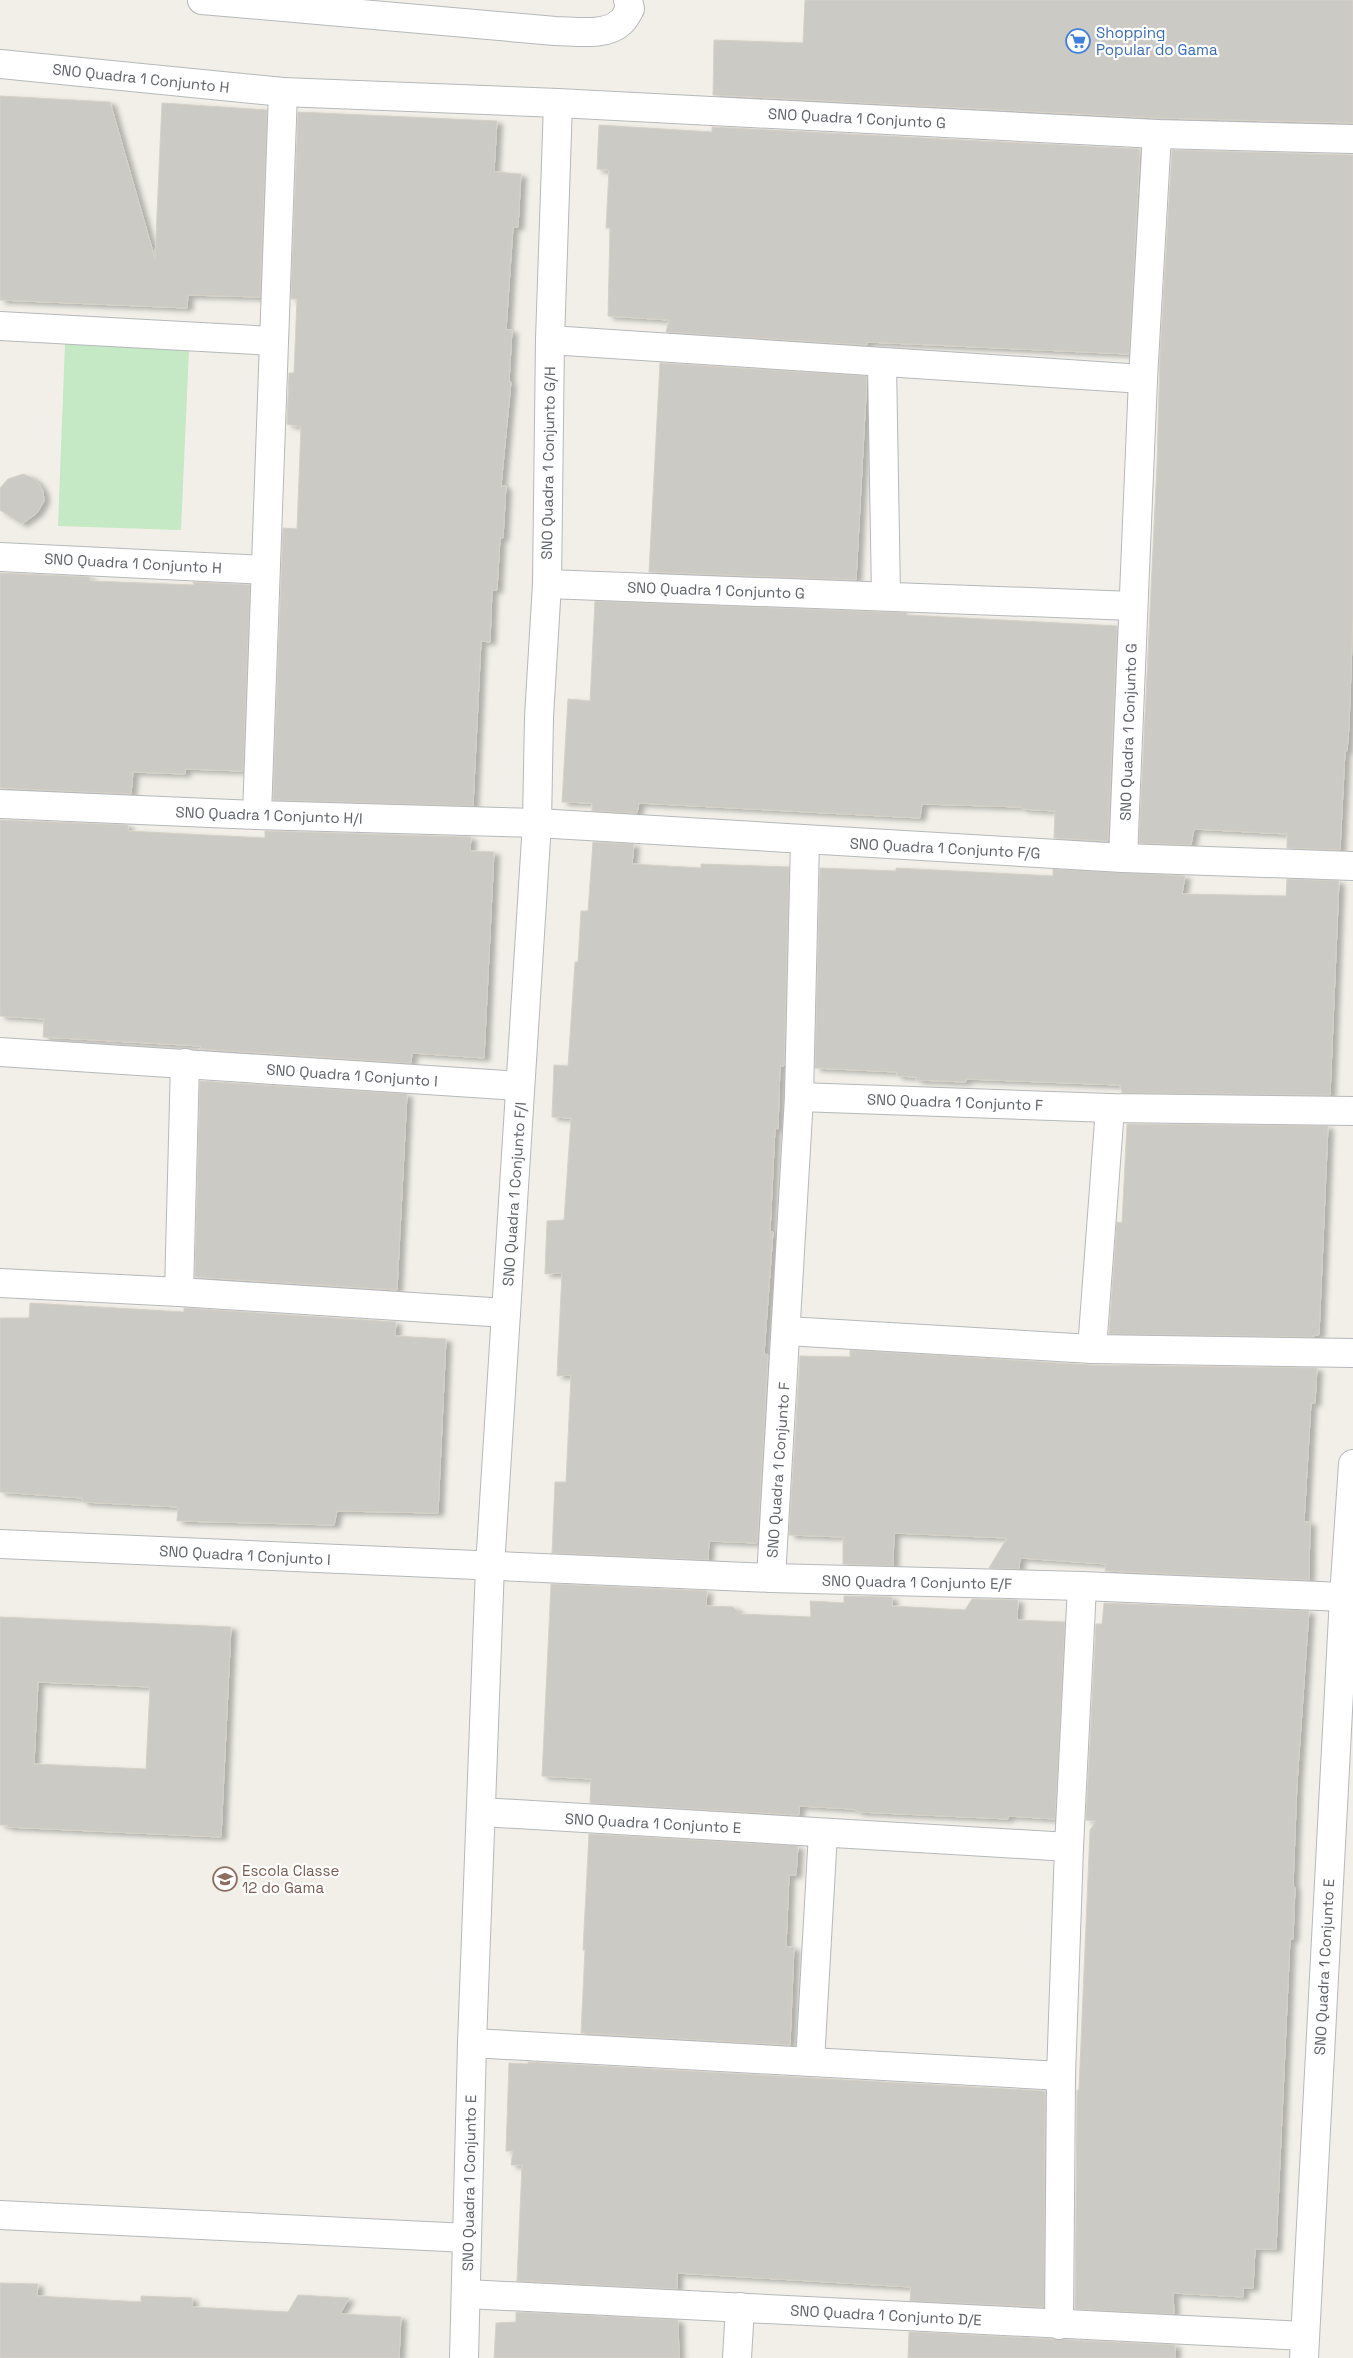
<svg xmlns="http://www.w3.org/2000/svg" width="1353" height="2358" font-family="'Space Grotesk',sans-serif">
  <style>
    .grass { fill: #c5e8c5 }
    .building { fill: #cccac5; stroke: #d6d1c6; fill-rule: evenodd; filter: url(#shadow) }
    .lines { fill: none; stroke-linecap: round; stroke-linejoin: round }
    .minor-casing { stroke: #b5b8bc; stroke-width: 30 }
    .minor { stroke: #fff; stroke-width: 28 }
    .labels { text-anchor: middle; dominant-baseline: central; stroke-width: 4.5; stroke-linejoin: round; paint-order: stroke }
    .shop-label { font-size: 15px; fill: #366cbe; stroke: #fff; text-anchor: start }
    .street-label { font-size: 15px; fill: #5f6368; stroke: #fff }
    .education-label { font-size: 15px; fill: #785e54; stroke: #fff; text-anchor: start }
  </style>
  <defs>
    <filter id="shadow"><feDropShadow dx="5.5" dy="3" stdDeviation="2.5" flood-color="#0004"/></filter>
  </defs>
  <rect width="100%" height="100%" fill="#f1efe8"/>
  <polygon class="grass" points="65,344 189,349 181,530 58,526"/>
  <g class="building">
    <polygon points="805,0 1353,0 1353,123 1158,118 713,95 714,40 803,43"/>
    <polygon points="0,96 110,102 155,259 162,103 267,110 260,297 188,295 187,308 0,300"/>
    <polygon points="298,112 497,121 494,172 521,174 518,227 513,227 506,330 512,330 509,382 511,382 501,486 506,486 503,538 500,538 497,590 492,590 490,642 481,641 473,806 273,800 283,528 297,529 301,427 287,424 289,373 294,373 297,299 291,299"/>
    <polygon points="599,125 712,132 712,127 1140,149 1129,354 867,342 867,345 666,332 669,320 608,316 610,228 606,228 609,170 597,169"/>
    <polygon points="1172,150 1353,155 1353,614 1349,726 1347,751 1345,751 1340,850 1287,848 1287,834 1194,829 1191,845 1139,843 1157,464 1160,355"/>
    <polygon points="660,363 867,376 856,580 649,572"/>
    <polygon points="23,474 33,478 39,484 43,491 44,501 37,513 22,524 0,510 0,488 8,479"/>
    <polygon points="0,573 90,577 90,581 194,585 193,582 250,585 243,771 185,769 185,774 133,772 131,794 0,788"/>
    <polygon points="595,601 907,613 907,615 1117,626 1108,841 1054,838 1055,811 1022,809 1022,807 922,804 920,818 639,803 637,813 592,811 592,803 562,802 568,699 590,701"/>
    <polygon points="0,820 128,825 128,831 265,838 265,831 471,837 470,851 494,852 484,1058 412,1053 411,1063 200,1049 201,1046 43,1037 44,1019 0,1016"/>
    <polygon points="593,842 634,844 632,864 701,868 701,864 789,867 784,1066 780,1066 778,1129 775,1128 770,1232 773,1232 764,1354 768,1355 758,1534 757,1543 709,1541 708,1560 552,1553 555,1482 566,1482 571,1375 557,1376 562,1273 545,1274 547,1221 564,1220 571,1118 552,1117 554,1065 568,1066 575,962 578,962 581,911 588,911"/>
    <polygon points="820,868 896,871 896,868 1053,876 1053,869 1185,876 1182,894 1286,896 1287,879 1339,881 1330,1095 1122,1093 1120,1085 966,1079 966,1082 916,1080 916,1077 897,1076 897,1072 815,1068"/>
    <polygon points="200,1081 407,1094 397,1290 195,1277"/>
    <polygon points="1127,1124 1328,1126 1319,1335 1314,1335 1314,1337 1109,1334 1117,1222 1122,1223"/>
    <polygon points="30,1303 184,1312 184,1308 396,1322 395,1336 446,1339 438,1513 337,1511 334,1525 177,1521 178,1507 83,1502 82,1498 0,1492 0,1318 29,1318"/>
    <polygon points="850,1350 1092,1365 1317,1368 1315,1403 1311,1403 1304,1522 1310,1522 1309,1580 1105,1571 1106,1564 1020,1558 1019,1569 989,1568 1007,1538 894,1533 893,1566 843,1564 843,1537 789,1535 800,1356 850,1357"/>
    <polygon points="551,1584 707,1591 706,1606 733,1607 741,1614 811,1617 810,1601 844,1603 844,1596 892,1597 892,1606 965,1610 972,1599 1018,1600 1017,1620 1065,1622 1055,1819 1008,1816 1008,1819 859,1812 853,1809 799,1806 799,1815 590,1803 591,1779 542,1776"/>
    <polygon points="1104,1603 1309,1611 1297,1783 1293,1886 1295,1887 1293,1939 1290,1939 1276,2249 1255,2249 1253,2288 1243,2288 1243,2297 1173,2293 1174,2314 1075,2309 1077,2090 1079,2090 1090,1830 1096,1821 1086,1820 1096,1624 1102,1624"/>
    <path d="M 0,1617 L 231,1627 L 221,1837 L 7,1827 L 8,1825 L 0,1825 ZM 38,1682 L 150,1687 L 146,1769 L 34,1764 Z"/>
    <polygon points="589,1834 798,1846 796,1875 789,1875 786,1947 794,1947 790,2045 581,2033 585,1950 583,1950"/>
    <polygon points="528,2062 1045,2091 1044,2307 910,2301 911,2287 677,2273 677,2289 517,2281 522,2165 511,2165 513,2151 506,2151 509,2063 528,2064"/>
    <polygon points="0,2283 38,2284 37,2296 141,2302 141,2296 192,2298 192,2307 288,2312 298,2295 349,2298 340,2314 401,2317 399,2358 0,2358"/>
    <polygon points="516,2312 678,2320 679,2358 494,2358 496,2323 516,2322"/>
    <polygon points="909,2332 1175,2345 1175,2358 908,2358"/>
  </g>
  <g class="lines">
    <g class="minor-casing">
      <g id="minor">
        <path d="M 202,0 L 555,31 C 574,31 606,37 621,22 C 625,19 627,13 630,9 L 628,0"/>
        <polyline points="0,64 283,92 558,103 1157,134 1353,139"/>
        <polyline points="0,326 273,341"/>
        <polyline points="550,340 1143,379"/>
        <polyline points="882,363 886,596"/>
        <polyline points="0,557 265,570"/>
        <polyline points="547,584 1133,606"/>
        <polyline points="0,804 257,815 537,823 1123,858 1353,866"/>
        <polyline points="257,815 283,92"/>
        <polyline points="1123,858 1143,379 1157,134"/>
        <polyline points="0,1052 520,1086"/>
        <polyline points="799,1097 1110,1108 1353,1111"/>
        <polyline points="0,1283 179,1292 506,1313"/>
        <polyline points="179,1292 185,1063"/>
        <polyline points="787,1331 1092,1349 1353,1353"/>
        <polyline points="1092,1349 1110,1108"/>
        <polyline points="0,1544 771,1578 1082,1586 1344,1597"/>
        <polyline points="771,1578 799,1097 805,840"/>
        <polyline points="482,1812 1069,1847"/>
        <polyline points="472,2043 1061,2076"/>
        <polyline points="810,2062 823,1833"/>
        <polyline points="0,2215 467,2238"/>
        <polyline points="467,2294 1305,2336"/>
        <polyline points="1059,2325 1061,2076 1069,1847 1082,1586"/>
        <polyline points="464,2358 472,2043 490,1566 537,823 539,717 547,584 550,340 558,103"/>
        <polyline points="737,2358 740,2307"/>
        <polyline points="1304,2358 1344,1597 1353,1464"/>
      </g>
    </g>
    <use href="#minor" class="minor"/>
  </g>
  <defs>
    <g id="supermarket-ring" transform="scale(1.25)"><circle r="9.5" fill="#fff" stroke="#3f7fe0" stroke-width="1.5"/><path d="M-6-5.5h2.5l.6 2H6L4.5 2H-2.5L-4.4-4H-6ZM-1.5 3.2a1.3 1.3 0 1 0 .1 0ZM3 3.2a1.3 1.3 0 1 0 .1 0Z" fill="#3f7fe0"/></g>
    <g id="school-ring" transform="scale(1.25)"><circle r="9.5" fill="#fff" stroke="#8d6e63" stroke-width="1.5"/><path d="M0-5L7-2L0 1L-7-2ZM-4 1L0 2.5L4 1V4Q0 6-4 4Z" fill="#8d6e63"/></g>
  </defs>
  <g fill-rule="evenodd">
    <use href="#supermarket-ring" x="1078" y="41"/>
    <use href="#school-ring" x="225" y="1879"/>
  </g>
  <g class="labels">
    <g class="shop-label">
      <text x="1096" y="32">Shopping<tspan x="1096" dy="17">Popular do Gama</tspan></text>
    </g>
    <g class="street-label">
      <text transform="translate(141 78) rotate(6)">SNO Quadra 1 Conjunto H</text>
      <text transform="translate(857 118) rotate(3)">SNO Quadra 1 Conjunto G</text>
      <text transform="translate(548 463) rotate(-89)">SNO Quadra 1 Conjunto G/H</text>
      <text transform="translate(133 563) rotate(3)">SNO Quadra 1 Conjunto H</text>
      <text transform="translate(716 590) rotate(2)">SNO Quadra 1 Conjunto G</text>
      <text transform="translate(1128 732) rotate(-88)">SNO Quadra 1 Conjunto G</text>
      <text transform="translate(269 815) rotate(2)">SNO Quadra 1 Conjunto H/I</text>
      <text transform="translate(945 848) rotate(3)">SNO Quadra 1 Conjunto F/G</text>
      <text transform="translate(352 1075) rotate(4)">SNO Quadra 1 Conjunto I</text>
      <text transform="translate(955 1102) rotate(2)">SNO Quadra 1 Conjunto F</text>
      <text transform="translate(514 1194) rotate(-86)">SNO Quadra 1 Conjunto F/I</text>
      <text transform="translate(778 1470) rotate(-86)">SNO Quadra 1 Conjunto F</text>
      <text transform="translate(245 1555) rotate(3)">SNO Quadra 1 Conjunto I</text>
      <text transform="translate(917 1582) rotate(1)">SNO Quadra 1 Conjunto E/F</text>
      <text transform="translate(653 1823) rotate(3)">SNO Quadra 1 Conjunto E</text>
      <text transform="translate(1324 1967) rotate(-87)">SNO Quadra 1 Conjunto E</text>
      <text transform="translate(469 2183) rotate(-89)">SNO Quadra 1 Conjunto E</text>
      <text transform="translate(886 2315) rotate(3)">SNO Quadra 1 Conjunto D/E</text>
    </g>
    <g class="education-label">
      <text x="242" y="1870">Escola Classe<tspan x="242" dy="17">12 do Gama</tspan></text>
    </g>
  </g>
</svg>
